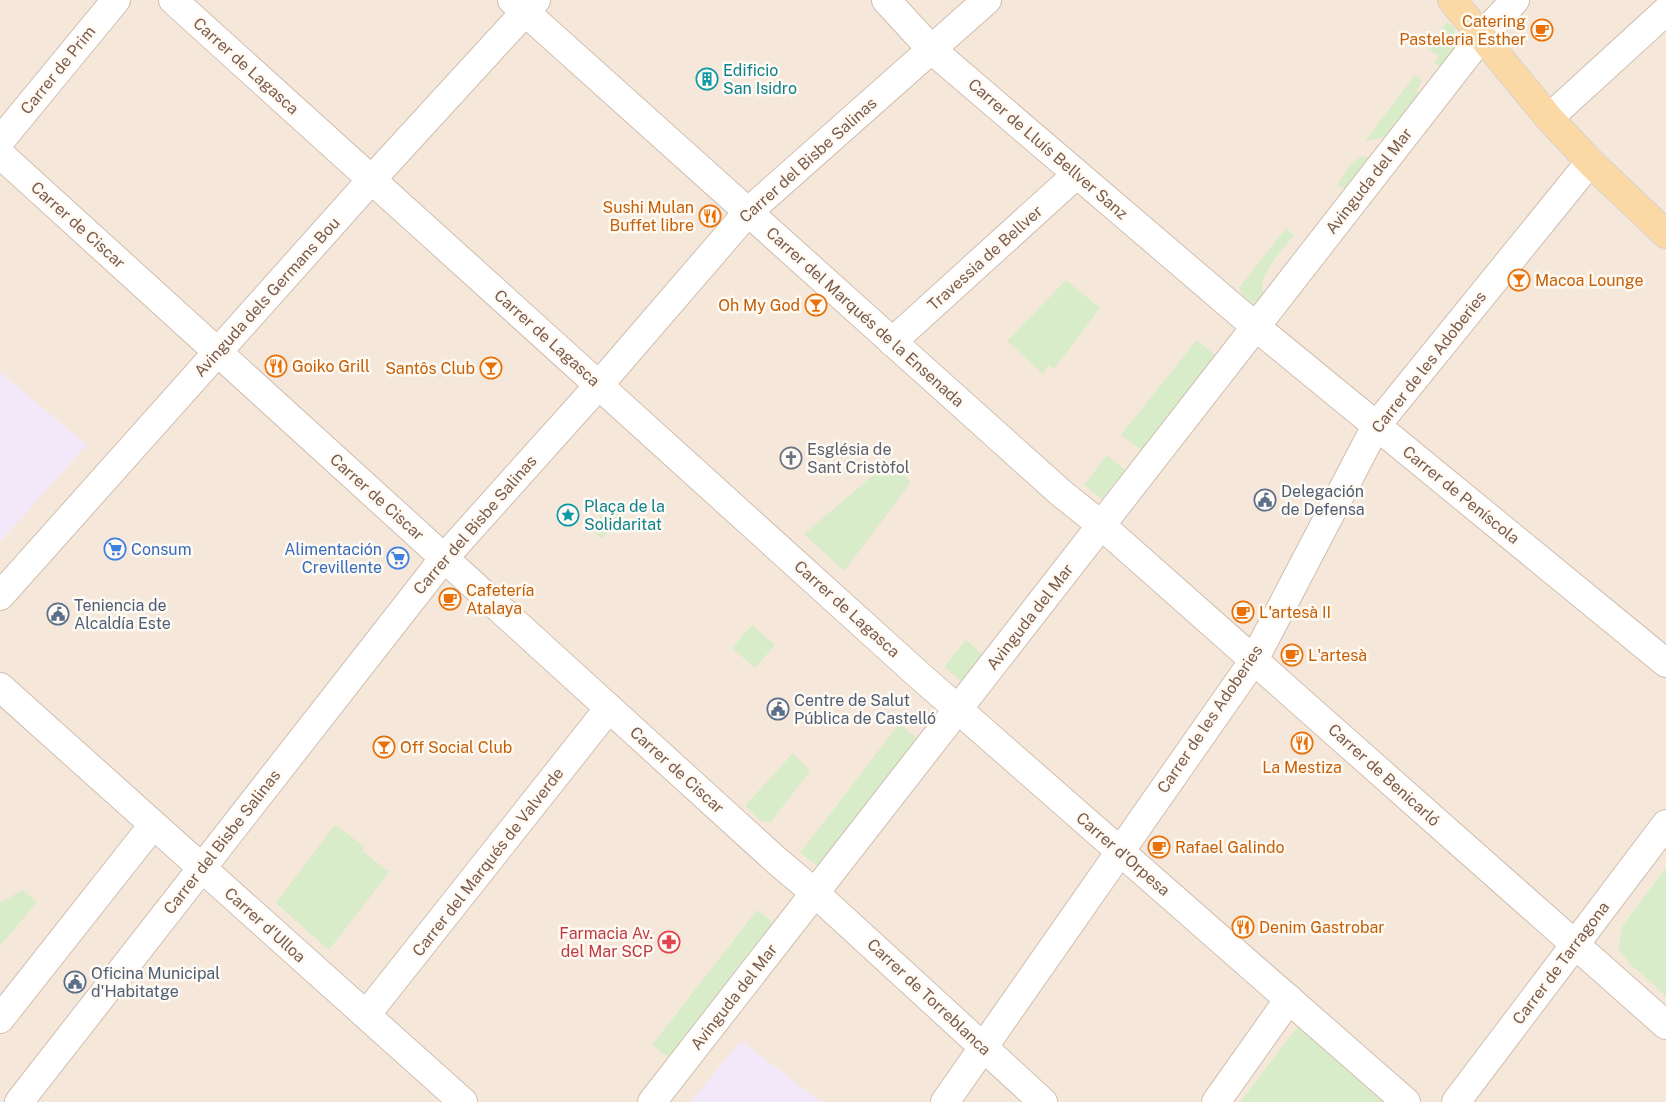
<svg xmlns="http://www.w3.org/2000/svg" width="1666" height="1102" font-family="'Public Sans',sans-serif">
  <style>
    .residential { fill: #f5e8da }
    .education { fill: #f3e8fa }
    .green { fill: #d8ecc9 }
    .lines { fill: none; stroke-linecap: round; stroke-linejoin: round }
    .minor-casing { stroke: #d1beb0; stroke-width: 30 }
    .major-casing { stroke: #dad1cd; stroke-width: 30 }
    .minor { stroke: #fff; stroke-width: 28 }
    .major { stroke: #fbd9a5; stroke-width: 28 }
    .labels { text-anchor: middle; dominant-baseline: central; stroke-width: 5; stroke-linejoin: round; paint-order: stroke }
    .food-label { font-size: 16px; fill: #c56008; stroke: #fffaf3; text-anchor: start }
    .street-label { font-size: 16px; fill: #7a5c4d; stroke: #fffaf3 }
    .culture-label { font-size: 16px; fill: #0d838f; stroke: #fffaf3; text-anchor: start }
    .worship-label { font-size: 16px; fill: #5b616d; stroke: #fffaf3; text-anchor: start }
    .service-label { font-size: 16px; fill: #4e5e75; stroke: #fffaf3; text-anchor: start }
    .shop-label { font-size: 16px; fill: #366cbe; stroke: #fffaf3; text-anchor: start }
    .health-label { font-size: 16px; fill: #be3a42; stroke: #fffaf3; text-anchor: end }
  </style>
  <rect width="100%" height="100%" fill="#fdf6ec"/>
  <rect class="residential" x="0" y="0" width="1666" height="1102"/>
  <g class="education">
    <polygon points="0,372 88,446 84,448 0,542"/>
    <polygon points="741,1041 821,1102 691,1102"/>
  </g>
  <g class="green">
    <path d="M 1447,22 L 1454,27 C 1458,45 1454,54 1442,68 L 1434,63 L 1439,56 L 1428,49 Z"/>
    <polygon points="1415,75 1422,81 1416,90 1421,94 1389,136 1365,141"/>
    <polygon points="1360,157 1374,157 1347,190 1337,185 1351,164"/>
    <path d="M 1286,228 L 1294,235 C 1285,247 1269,264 1264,278 C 1259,291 1269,297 1253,304 L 1241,293 L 1239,288 Z"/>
    <polygon points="1066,280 1100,308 1054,369 1048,365 1043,374 1007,341"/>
    <polygon points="1197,340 1216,356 1143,451 1121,435"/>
    <polygon points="1107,455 1125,470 1102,499 1084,485"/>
    <polygon points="889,462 911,482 844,571 804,534"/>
    <polygon points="611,503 624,514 602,539 590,528"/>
    <polygon points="752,625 775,645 755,668 732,648"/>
    <polygon points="966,640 984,656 965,679 960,680 945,668 946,664"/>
    <polygon points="899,724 919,740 821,868 800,853"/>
    <polygon points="793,753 810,771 771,822 762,822 745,806"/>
    <polygon points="335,825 365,847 362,851 389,872 329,950 276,903"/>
    <polygon points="1665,869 1666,870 1666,996 1629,963 1618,948 1623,925"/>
    <polygon points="22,890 37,902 0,946 0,903"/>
    <polygon points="757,910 776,925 672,1060 652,1045"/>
    <polygon points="1299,1025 1389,1102 1240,1102"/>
  </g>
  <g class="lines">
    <g class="minor-casing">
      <g id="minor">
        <polyline points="173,0 920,676 1406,1102"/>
        <polyline points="512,0 1061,493 1101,525 1666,1025"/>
        <polyline points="886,0 932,50 1256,327 1666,663"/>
        <polyline points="1549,118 1666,11"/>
        <polyline points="0,141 116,0"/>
        <polyline points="0,154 777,861 815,893 1043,1102"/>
        <polyline points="892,342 1077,174"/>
        <polyline points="0,596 372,179 536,0"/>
        <polyline points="0,687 463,1102"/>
        <polyline points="366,1015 609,708"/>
        <polyline points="0,1019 153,825"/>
        <polyline points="19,1102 444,558 599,385 748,212 987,0"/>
        <polyline points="652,1102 1482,36 1515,0"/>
        <polyline points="945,1102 1254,660 1376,426 1590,162"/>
        <polyline points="1216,1102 1289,999"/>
        <polyline points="1456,1102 1666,824"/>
      </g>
    </g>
    <g class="major-casing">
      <polyline id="major" points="1452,0 1549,118 1590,162 1666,234"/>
    </g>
    <use href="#minor" class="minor"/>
    <use href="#major" class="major"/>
  </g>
  <defs>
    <g id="cafe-ring" transform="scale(1.125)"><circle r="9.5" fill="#fffaf3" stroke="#e8710a" stroke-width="1.5"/><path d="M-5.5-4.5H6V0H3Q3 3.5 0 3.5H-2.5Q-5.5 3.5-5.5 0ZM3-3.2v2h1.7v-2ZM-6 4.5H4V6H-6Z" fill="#e8710a"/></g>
    <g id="building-ring" transform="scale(1.125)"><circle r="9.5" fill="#fffaf3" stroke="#0f9aa8" stroke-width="1.5"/><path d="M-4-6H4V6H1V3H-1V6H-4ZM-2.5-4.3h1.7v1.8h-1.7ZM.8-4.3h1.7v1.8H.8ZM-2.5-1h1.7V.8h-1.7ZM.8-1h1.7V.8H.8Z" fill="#0f9aa8"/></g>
    <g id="restaurant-ring" transform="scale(1.125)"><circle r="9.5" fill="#fffaf3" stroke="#e8710a" stroke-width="1.5"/><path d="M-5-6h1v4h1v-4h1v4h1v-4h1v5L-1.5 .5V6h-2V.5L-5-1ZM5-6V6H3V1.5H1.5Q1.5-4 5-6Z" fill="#e8710a"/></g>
    <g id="bar-ring" transform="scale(1.125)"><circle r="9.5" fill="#fffaf3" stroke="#e8710a" stroke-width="1.5"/><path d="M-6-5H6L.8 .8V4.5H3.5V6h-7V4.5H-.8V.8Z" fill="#e8710a"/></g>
    <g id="church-ring" transform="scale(1.125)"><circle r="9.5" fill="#fffaf3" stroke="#6b7280" stroke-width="1.5"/><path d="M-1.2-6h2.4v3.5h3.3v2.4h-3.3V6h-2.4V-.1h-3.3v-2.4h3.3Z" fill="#6b7280"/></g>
    <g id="civic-ring" transform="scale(1.125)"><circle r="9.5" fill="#fffaf3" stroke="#5c6f8a" stroke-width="1.5"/><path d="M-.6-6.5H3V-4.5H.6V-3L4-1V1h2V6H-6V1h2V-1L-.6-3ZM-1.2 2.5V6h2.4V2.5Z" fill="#5c6f8a"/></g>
    <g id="sight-ring" transform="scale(1.125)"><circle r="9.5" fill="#fffaf3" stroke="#0f9aa8" stroke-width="1.5"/><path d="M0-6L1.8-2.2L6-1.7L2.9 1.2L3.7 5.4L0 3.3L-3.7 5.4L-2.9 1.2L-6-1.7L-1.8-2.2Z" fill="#0f9aa8"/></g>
    <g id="supermarket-ring" transform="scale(1.125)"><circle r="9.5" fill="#fffaf3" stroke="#3f7fe0" stroke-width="1.5"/><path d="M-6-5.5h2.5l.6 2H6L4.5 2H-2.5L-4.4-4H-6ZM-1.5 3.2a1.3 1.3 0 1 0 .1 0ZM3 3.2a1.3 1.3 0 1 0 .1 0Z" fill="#3f7fe0"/></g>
    <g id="pharmacy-ring" transform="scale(1.125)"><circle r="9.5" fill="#fffaf3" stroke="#e0444e" stroke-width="1.5"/><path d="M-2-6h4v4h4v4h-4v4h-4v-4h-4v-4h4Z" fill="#e0444e"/></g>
  </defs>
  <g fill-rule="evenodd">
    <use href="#cafe-ring" x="1542" y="30"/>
    <use href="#building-ring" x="707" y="79"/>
    <use href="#restaurant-ring" x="710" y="216"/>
    <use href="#bar-ring" x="1519" y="280"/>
    <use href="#bar-ring" x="816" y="305"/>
    <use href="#restaurant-ring" x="276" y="366"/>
    <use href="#bar-ring" x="491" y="368"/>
    <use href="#church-ring" x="791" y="458"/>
    <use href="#civic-ring" x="1265" y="500"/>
    <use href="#sight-ring" x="568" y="515"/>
    <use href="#supermarket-ring" x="115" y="549"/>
    <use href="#supermarket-ring" x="398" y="558"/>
    <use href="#cafe-ring" x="450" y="599"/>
    <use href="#cafe-ring" x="1243" y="612"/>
    <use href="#civic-ring" x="58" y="614"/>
    <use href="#cafe-ring" x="1292" y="655"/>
    <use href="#civic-ring" x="778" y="709"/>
    <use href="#restaurant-ring" x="1302" y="743"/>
    <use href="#bar-ring" x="384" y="747"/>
    <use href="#cafe-ring" x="1159" y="847"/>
    <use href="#restaurant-ring" x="1243" y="927"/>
    <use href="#pharmacy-ring" x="669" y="942"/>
    <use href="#civic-ring" x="75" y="982"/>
  </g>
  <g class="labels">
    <g class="food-label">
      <text x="1526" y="21" text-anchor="end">Catering<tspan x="1526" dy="18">Pasteleria Esther</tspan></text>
      <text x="694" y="207" text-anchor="end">Sushi Mulan<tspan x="694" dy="18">Buffet libre</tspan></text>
      <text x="1535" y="280">Macoa Lounge</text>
      <text x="800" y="305" text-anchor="end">Oh My God</text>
      <text x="292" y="366">Goiko Grill</text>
      <text x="475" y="368" text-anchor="end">Santôs Club</text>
      <text x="466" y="590">Cafetería<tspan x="466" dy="18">Atalaya</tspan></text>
      <text x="1259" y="612">L'artesà II</text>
      <text x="1308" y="655">L'artesà</text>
      <text x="400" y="747">Off Social Club</text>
      <text x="1302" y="767" text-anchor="middle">La Mestiza</text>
      <text x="1175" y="847">Rafael Galindo</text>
      <text x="1259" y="927">Denim Gastrobar</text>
    </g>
    <g class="street-label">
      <text transform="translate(246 66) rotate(42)">Carrer de Lagasca</text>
      <text transform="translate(58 70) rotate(-51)">Carrer de Prim</text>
      <text transform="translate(1048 149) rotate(41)">Carrer de Lluís Bellver Sanz</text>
      <text transform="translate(808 160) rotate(-42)">Carrer del Bisbe Salinas</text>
      <text transform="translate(1369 181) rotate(-52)">Avinguda del Mar</text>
      <text transform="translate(78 225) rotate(42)">Carrer de Ciscar</text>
      <text transform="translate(985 258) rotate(-42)">Travessia de Bellver</text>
      <text transform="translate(267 297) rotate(-48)">Avinguda dels Germans Bou</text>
      <text transform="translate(865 317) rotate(42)">Carrer del Marqués de la Ensenada</text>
      <text transform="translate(547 338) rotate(42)">Carrer de Lagasca</text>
      <text transform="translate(1429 362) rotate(-52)">Carrer de les Adoberies</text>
      <text transform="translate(1461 495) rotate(39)">Carrer de Peníscola</text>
      <text transform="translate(377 497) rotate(42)">Carrer de Ciscar</text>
      <text transform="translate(475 525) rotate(-49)">Carrer del Bisbe Salinas</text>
      <text transform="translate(847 609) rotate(42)">Carrer de Lagasca</text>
      <text transform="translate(1030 617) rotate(-52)">Avinguda del Mar</text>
      <text transform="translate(1210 719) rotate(-56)">Carrer de les Adoberies</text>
      <text transform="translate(677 770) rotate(42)">Carrer de Ciscar</text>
      <text transform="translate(1384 775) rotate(42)">Carrer de Benicarló</text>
      <text transform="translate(222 842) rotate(-52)">Carrer del Bisbe Salinas</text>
      <text transform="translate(1123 854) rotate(41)">Carrer d'Orpesa</text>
      <text transform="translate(488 862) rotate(-52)">Carrer del Marqués de Valverde</text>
      <text transform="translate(265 925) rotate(42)">Carrer d'Ulloa</text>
      <text transform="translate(1561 963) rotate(-53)">Carrer de Tarragona</text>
      <text transform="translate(734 997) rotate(-52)">Avinguda del Mar</text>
      <text transform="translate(929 997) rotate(43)">Carrer de Torreblanca</text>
    </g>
    <g class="culture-label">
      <text x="723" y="70">Edificio<tspan x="723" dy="18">San Isidro</tspan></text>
      <text x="584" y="506">Plaça de la<tspan x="584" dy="18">Solidaritat</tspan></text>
    </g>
    <g class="worship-label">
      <text x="807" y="449">Església de<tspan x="807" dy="18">Sant Cristòfol</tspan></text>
    </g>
    <g class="service-label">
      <text x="1281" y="491">Delegación<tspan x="1281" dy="18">de Defensa</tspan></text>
      <text x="74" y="605">Teniencia de<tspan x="74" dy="18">Alcaldía Este</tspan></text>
      <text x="794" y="700">Centre de Salut<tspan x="794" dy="18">Pública de Castelló</tspan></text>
      <text x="91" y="973">Oficina Municipal<tspan x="91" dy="18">d'Habitatge</tspan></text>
    </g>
    <g class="shop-label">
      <text x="131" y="549">Consum</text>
      <text x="382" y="549" text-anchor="end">Alimentación<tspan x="382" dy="18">Crevillente</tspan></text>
    </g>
    <g class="health-label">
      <text x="653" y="933">Farmacia Av.<tspan x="653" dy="18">del Mar SCP</tspan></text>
    </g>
  </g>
</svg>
